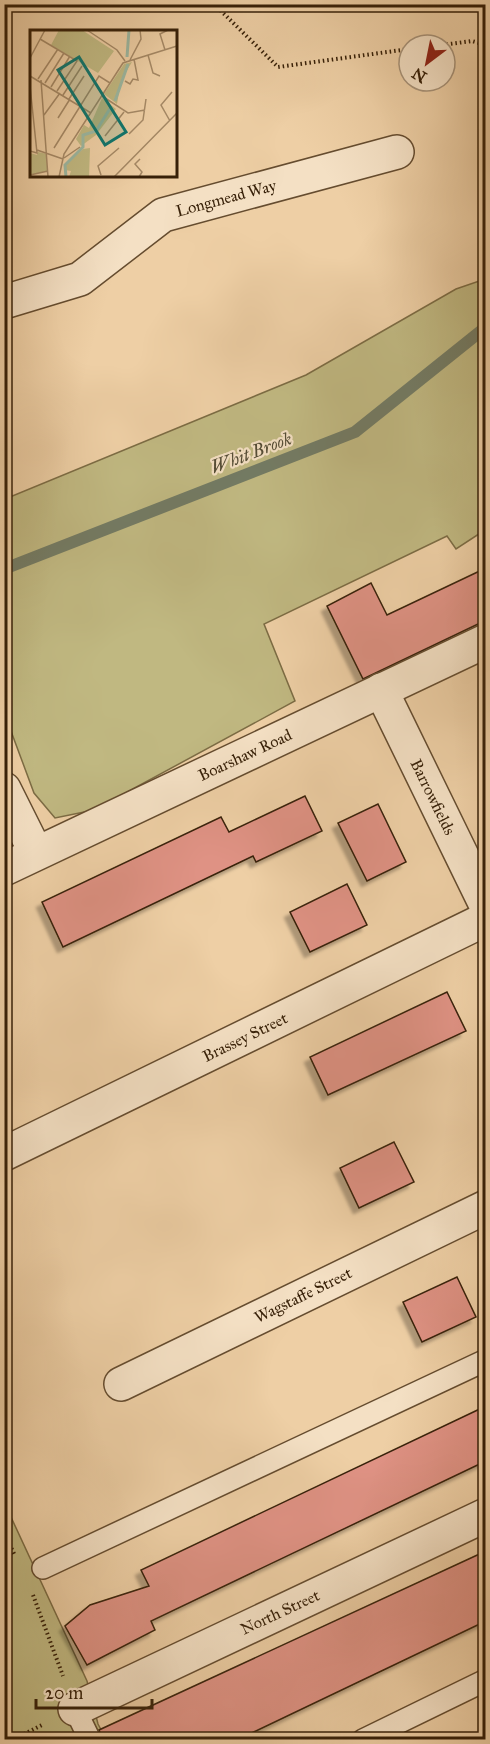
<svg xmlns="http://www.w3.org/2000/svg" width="490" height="1744" font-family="'IM FELL Great Primer',serif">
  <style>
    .green { fill: #c0b881; stroke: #7c6c44; stroke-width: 1.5 }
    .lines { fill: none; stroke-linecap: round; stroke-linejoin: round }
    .stream { stroke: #737b64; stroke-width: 12 }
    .building { fill: #df9284; stroke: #372008; stroke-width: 1.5; filter: url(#shadow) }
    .service-casing { stroke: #654c2f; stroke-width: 24 }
    .minor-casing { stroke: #654c2f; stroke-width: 36 }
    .tertiary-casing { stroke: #654c2f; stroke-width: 36 }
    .path { stroke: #372008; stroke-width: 4; stroke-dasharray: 1.5 3; stroke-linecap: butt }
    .service { stroke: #f4e0c4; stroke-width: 21 }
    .minor { stroke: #f4e0c4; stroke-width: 33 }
    .tertiary { stroke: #f4e0c4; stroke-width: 33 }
    .labels { text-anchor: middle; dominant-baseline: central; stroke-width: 4.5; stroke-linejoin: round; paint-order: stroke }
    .street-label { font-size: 16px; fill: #372008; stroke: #f4e0c4 }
    .water-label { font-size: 18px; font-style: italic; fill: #554d36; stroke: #f4e0c4 }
    .inset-river { fill: none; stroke: #9bb7a1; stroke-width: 3 }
    .inset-road { fill: none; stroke: #a58966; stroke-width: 1.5 }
    .view { fill: #0f766e; fill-opacity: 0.15; stroke: #0f766e; stroke-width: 3 }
    .inset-edge { fill: none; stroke: #372008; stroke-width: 3 }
  </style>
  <defs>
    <filter id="shadow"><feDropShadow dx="-5.5" dy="5.5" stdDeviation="1.5" flood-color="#0004"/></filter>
  </defs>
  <rect width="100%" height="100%" fill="#eecfa5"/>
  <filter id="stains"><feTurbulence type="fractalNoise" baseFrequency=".00333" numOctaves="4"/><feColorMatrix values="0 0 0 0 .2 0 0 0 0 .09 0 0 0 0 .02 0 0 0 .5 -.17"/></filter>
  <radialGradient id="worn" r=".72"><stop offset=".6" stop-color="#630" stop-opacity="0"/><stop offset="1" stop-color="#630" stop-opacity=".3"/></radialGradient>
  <g class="green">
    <polygon points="485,279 485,530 456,549 447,536 264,624 295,701 94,810 55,818 34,793 5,715 5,499 306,375 456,289"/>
    <polygon points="4,1502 87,1681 98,1724 106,1739 5,1739"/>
  </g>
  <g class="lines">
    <polyline class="stream" points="4,569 355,432 486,327"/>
  </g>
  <g class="building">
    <polygon points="486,568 486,623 478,624 363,679 327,606 371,583 387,615"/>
    <polygon points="305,796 322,831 256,862 253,856 63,947 42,902 221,817 229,832"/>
    <polygon points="378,804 406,862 367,881 338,823"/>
    <polygon points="347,884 367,925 310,952 290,912"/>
    <polygon points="447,992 466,1031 328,1095 310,1057"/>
    <polygon points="394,1142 414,1182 359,1208 340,1168"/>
    <polygon points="457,1277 476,1317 422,1342 403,1302"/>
    <polygon points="486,1406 486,1461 151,1621 155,1630 87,1665 65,1626 90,1605 149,1586 141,1570"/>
    <polygon points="486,1551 486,1621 237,1740 103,1740 99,1730"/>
  </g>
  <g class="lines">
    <g class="service-casing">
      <g id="service">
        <polyline points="43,1568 486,1360"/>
        <polyline points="75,1709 90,1740"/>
        <polyline points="363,1740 486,1680"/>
      </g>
    </g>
    <g class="minor-casing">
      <g id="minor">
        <polyline points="4,302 80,279 163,215 397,152"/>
        <polyline points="381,690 486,905"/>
        <polyline points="4,789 36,853"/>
        <polyline points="4,1154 486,919"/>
        <polyline points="121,1384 486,1207"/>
        <polyline points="75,1709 486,1515"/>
      </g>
    </g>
    <g class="tertiary-casing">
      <polyline id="tertiary" points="4,869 486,641"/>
    </g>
    <g class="path">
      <polyline points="214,4 278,67 409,49"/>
      <polyline points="442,45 472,41 486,45"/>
      <polyline points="4,1532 15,1556"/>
      <polyline points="33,1595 63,1676"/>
      <polyline points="12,1740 44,1724"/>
    </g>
    <use href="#service" class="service"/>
    <use href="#minor" class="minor"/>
    <use href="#tertiary" class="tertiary"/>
  </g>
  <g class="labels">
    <g class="street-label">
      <text transform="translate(226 198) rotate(-15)">Longmead Way</text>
      <text transform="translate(245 755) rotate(-25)">Boarshaw Road</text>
      <text transform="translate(433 797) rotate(64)">Barrowfields</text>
      <text transform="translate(245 1037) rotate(-26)">Brassey Street</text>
      <text transform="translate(303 1295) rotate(-26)">Wagstaffe Street</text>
      <text transform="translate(280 1612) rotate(-25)">North Street</text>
    </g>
    <g class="water-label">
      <text transform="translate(251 453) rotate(-21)">Whit Brook</text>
    </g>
  </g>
  <g transform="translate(30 30)">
    <rect width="147" height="147" fill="#eecfa5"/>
    <path d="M 29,0 L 52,0 L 84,21 L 68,43 L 21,15 ZM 102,32 L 91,50 L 87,74 L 74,64 L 94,34 ZM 72,68 L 86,79 L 66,105 L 51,116 L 46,109 L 54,95 L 59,98 ZM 60,118 L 59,147 L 39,147 L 41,141 L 35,140 L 35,135 L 53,119 ZM 8,122 L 17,124 L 17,141 L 0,145 L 0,123 L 7,125 Z" fill="#c0b881"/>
    <path class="inset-river" d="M 97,27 L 99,0M 85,71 L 98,34M 36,147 L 35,135 L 53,117 L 53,105 L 66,101 L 81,77"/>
    <path class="inset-road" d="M 57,0 L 87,20 L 95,31M 10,9 L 47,31 L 27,61M 135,20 L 130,4 L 138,0M 118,25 L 123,43 L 130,46M 0,28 L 15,0M 100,30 L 111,9 L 110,0M 0,46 L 61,83M 8,49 L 28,19M 11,50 L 18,147M 95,51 L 100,54 L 103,49 L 108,50 L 104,29M 15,53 L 34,23M 0,56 L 7,123 L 0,121M 21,57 L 40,26M 33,65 L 52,36M 72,66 L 98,83 L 115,80M 39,69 L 54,46M 14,85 L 30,63M 28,88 L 40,69M 140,91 L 131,75 L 142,62M 99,104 L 113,90 L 116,69M 75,106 L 94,82M 24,118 L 69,46 L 80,53M 7,120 L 33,129M 34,128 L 50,117M 0,145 L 18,141M 71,145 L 68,136 L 89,118M 29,147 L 34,124 L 93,33 L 147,16M 84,147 L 147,83M 109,147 L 112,142 L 105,134 L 110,129"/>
    <path class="view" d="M 49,27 L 96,102 L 75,115 L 28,40 Z"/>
    <rect width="147" height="147" class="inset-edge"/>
  </g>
  <rect width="490" height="1744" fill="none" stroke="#eecfa5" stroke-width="24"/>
  <rect x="6" y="6" width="478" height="1732" fill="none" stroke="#372008" stroke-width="3"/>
  <rect x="12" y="12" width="466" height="1720" fill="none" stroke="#372008" stroke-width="1.5"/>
  <g transform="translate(427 63) rotate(212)"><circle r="28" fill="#f4e0c4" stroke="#a89379" stroke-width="1.5"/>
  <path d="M0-4.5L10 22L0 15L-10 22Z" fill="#8f2418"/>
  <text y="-9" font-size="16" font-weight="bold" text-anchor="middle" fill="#372008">N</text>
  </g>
  <path d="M36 1699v9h116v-9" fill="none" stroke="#372008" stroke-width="3"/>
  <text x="45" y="1699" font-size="18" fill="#372008" stroke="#f4e0c4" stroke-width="4.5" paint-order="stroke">20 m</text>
  <rect width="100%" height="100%" filter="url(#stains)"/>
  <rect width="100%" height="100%" fill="url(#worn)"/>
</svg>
